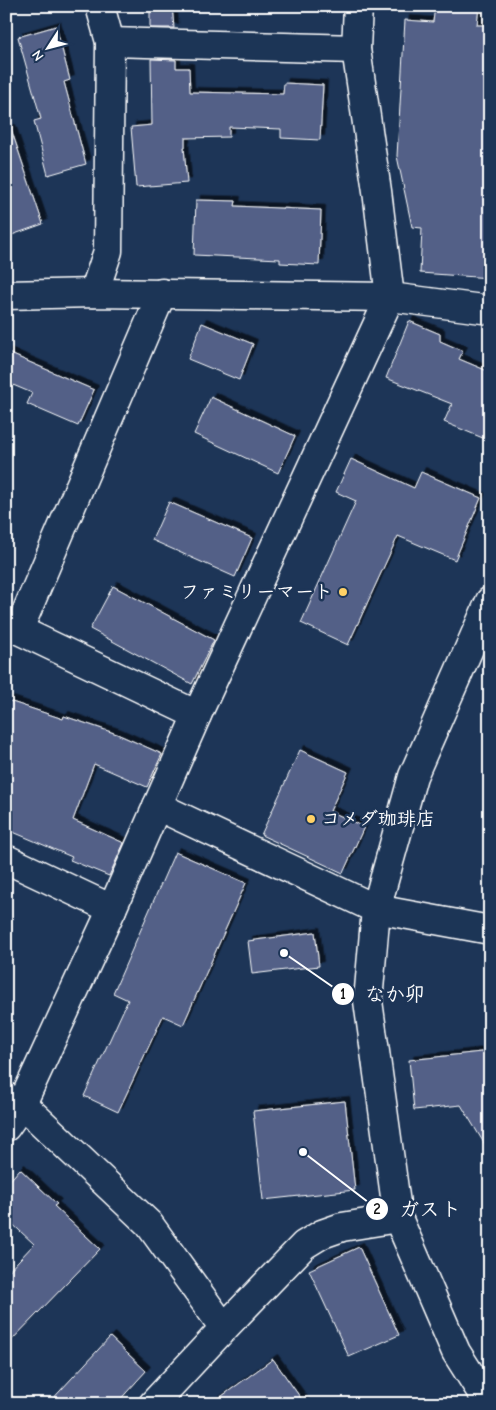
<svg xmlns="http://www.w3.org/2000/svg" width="496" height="1410" font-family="'Comic Neue','Klee One',sans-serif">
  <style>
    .building { fill: #526087; stroke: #fff; filter: url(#shadow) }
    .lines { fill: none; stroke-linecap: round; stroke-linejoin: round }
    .street-casing { stroke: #fff; stroke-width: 31 }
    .secondary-casing { stroke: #fff; stroke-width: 31 }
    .street { stroke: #1d3557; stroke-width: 28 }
    .secondary { stroke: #1d3557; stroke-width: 28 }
    .poi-dot { fill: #ffd166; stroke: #1d3557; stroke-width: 2 }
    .labels { text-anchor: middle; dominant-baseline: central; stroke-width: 5; stroke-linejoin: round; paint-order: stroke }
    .poi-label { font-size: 19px; font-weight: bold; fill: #fff; stroke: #1d3557; text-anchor: end }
    .leader { fill: none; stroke: #fff; stroke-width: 2 }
    .callout-dot { fill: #fff; stroke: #1d3557; stroke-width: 2 }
    .mark-label { font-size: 15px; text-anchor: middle; font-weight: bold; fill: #111 }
    .callout-label { font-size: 20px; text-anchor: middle; font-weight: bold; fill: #fff; stroke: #1d3557; stroke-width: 5; stroke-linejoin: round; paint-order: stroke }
  </style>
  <defs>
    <filter id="shadow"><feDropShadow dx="4.5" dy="-4.5" stdDeviation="0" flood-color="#0009"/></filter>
  </defs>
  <rect width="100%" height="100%" fill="#1d3557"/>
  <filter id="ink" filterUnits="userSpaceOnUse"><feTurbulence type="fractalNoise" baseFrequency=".02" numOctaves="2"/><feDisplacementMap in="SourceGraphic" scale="10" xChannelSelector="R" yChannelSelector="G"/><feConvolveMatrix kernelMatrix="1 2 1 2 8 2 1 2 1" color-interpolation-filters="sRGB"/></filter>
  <g filter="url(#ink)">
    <g class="building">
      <polygon points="150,6 172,6 174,28 150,28"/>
      <polygon points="435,6 479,6 477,25 490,25 490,278 420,273 422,228 412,227 397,156 405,20 433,22"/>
      <polygon points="56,26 70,80 64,82 86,164 48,175 34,121 41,119 18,37"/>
      <polygon points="151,59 176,60 176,68 189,68 190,92 283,94 284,83 323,85 320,140 281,138 281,129 229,127 229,137 185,138 185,147 184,147 187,183 136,187 131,127 152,125"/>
      <polygon points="11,129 43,224 6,237 6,130"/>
      <polygon points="196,200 236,201 235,206 321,210 319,265 280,263 280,259 194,255"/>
      <polygon points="409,321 440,334 440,341 463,351 459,359 490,372 490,441 444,422 452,404 386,378"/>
      <polygon points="202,323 253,344 239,380 188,359"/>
      <polygon points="6,352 94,390 78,426 27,404 32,393 6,382"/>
      <polygon points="211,397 295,436 278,473 194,434"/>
      <polygon points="351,459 414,488 421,472 481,498 455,560 398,536 348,645 301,623 356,501 336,492"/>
      <polygon points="169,502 252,538 235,577 152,540"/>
      <polygon points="113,586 214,640 192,684 90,629"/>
      <polygon points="6,700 63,719 64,716 117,734 162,754 147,787 94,764 73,820 124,843 109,876 70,860 72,857 6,829"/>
      <polygon points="300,750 348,772 330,811 364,827 343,873 261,835"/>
      <polygon points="175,852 246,883 183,1025 163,1016 118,1112 84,1096 128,1000 113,993"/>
      <polygon points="315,932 319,966 252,974 248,941"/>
      <polygon points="490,1051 490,1153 461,1105 414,1110 409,1060"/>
      <polygon points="345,1101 355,1190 263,1200 253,1111"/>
      <polygon points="20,1169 57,1204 54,1206 100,1249 6,1346 6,1274 34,1244 6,1218 6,1185"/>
      <polygon points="359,1247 399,1335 349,1357 309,1270"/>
      <polygon points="110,1337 146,1371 116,1404 48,1404"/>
      <polygon points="273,1359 305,1404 211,1404"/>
    </g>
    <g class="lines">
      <g class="street-casing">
        <g id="street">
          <polyline points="110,42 356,49"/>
          <polyline points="94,293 108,251 110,42 100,6"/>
          <polyline points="6,295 94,293 390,297 490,310"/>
          <polyline points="6,624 197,715"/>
          <polyline points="19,629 162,293"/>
          <polyline points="157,806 376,909 490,930"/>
          <polyline points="6,859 112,909"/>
          <polyline points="6,1127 22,1104 112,909 197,715 390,297 377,191 356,49 358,6"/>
          <polyline points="153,1404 224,1328"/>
        </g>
      </g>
      <g class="secondary-casing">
        <g id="secondary">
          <polyline points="6,1097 22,1104 149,1224 224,1328 304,1245 322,1234 342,1227 398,1218"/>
          <polyline points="489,1404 456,1352 398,1218 368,1001 376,909 413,776 490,601"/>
        </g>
      </g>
      <use href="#street" class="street"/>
      <use href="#secondary" class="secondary"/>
    </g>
  </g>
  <g class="poi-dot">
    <circle cx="343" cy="592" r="5"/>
    <circle cx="311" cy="819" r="5"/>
  </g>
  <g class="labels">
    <g class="poi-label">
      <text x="333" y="592">ファミリーマート</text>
      <text x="321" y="819" text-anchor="start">コメダ珈琲店</text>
    </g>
  </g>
  <path class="leader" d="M284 953L343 994M303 1152L377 1209"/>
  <g class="callout-dot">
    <circle cx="284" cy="953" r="5"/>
    <circle cx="303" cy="1152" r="5"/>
    <circle cx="343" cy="994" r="12"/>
    <circle cx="377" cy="1209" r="12"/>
  </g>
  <g class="mark-label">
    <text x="343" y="999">1</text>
    <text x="377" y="1214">2</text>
  </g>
  <g class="callout-label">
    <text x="395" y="1001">なか卯</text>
    <text x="430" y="1216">ガスト</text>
  </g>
  <rect width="496" height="1410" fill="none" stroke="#1d3557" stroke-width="25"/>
  <rect x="12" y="12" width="471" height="1385" fill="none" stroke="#fff" stroke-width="2" filter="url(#ink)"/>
  <g transform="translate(48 48) rotate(234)" stroke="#1d3557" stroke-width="4" paint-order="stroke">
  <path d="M0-4L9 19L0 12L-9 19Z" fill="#ffffff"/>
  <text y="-8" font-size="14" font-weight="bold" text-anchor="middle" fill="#ffffff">N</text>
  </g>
</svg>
